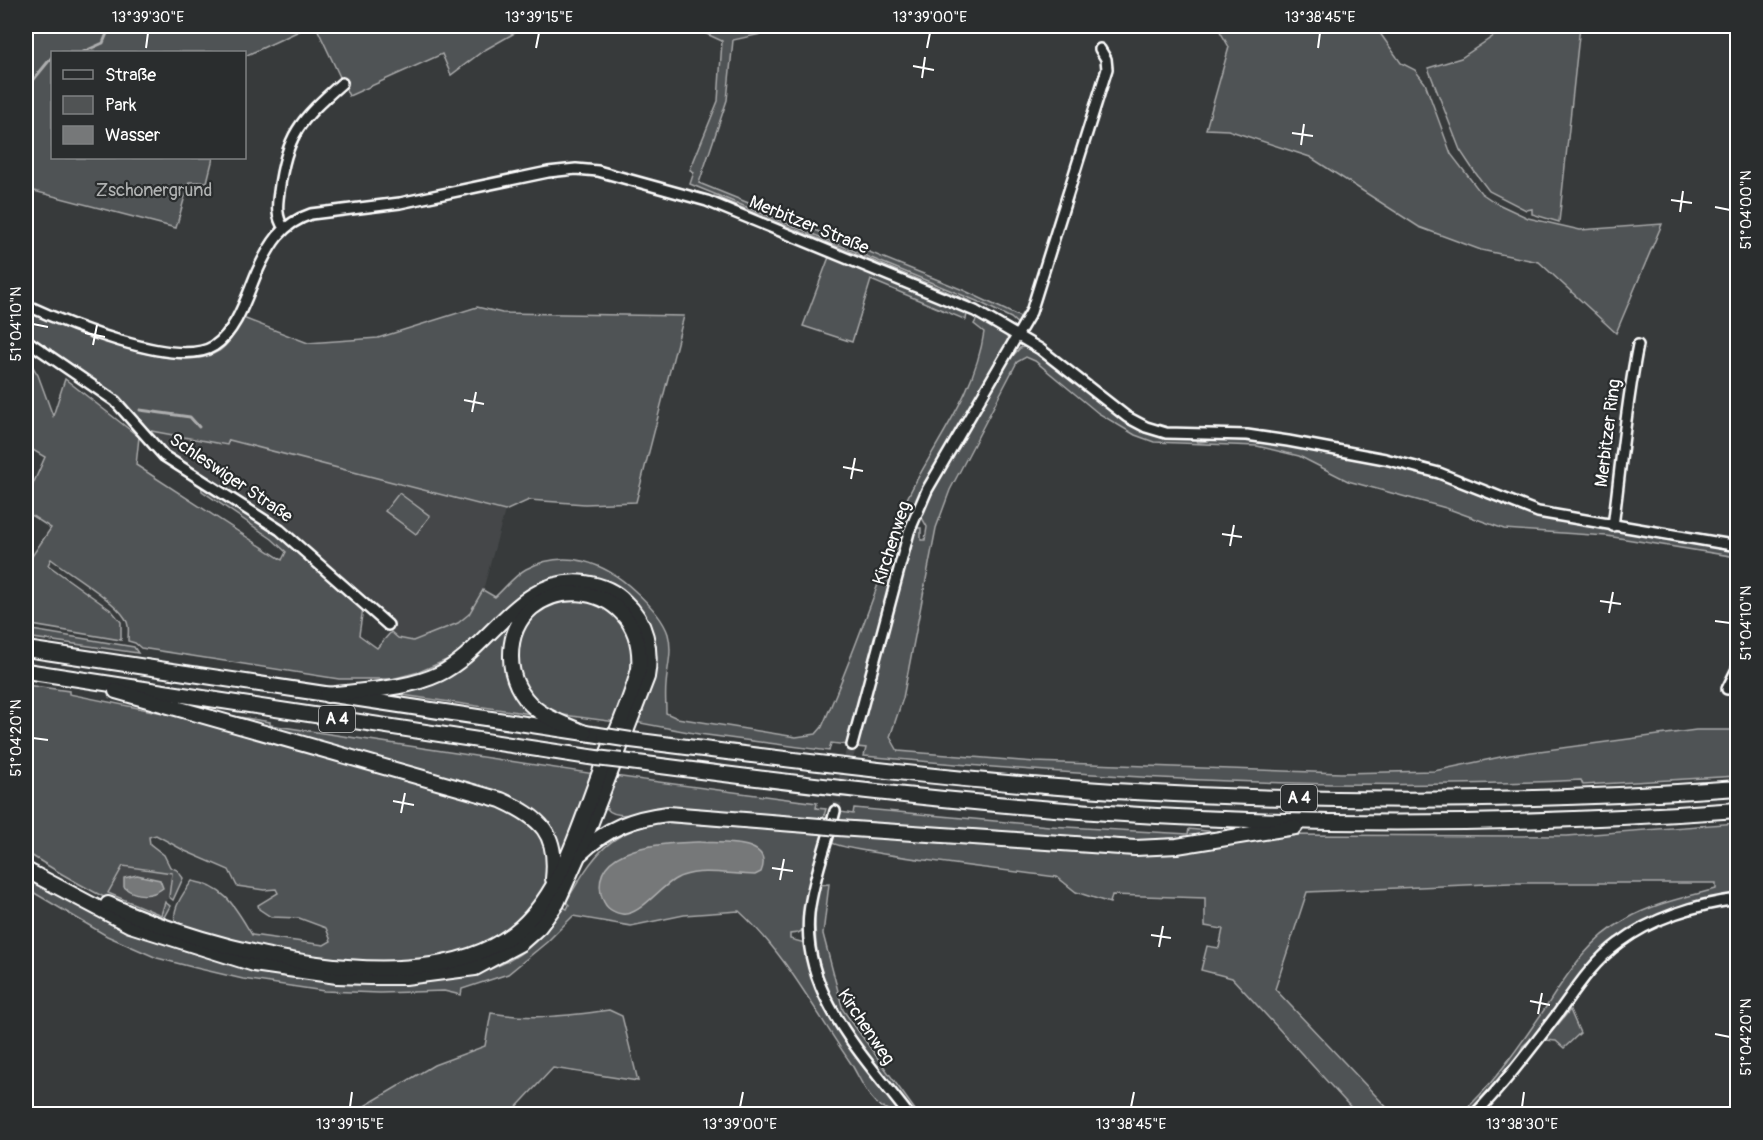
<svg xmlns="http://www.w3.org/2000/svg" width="1763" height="1140" font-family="Pangolin,sans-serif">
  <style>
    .built { fill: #444748 }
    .green { fill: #505354; stroke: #a8a9aa; stroke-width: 1.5 }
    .water { fill: #767879; stroke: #adaeaf; stroke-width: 1.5 }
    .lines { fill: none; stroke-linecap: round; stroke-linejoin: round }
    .stream { stroke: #adaeaf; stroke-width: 3 }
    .minor-tunnel { stroke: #4b4e4f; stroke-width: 9; stroke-dasharray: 9 4.5; stroke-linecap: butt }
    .minor-casing { stroke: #fff; stroke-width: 14 }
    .highway-casing { stroke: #fff; stroke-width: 18 }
    .minor { stroke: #2a2d2e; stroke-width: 9 }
    .highway { stroke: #2a2d2e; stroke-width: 14 }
    .highway-bridge-casing { stroke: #fff; stroke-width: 18; stroke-linecap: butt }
    .highway-bridge { stroke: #2a2d2e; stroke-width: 14 }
    .ticks { fill: none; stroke: #fff; stroke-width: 2 }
    .labels { text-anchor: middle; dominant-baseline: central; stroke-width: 4.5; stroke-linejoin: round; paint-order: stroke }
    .shield { fill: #2a2d2e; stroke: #bfc0c0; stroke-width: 1.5 }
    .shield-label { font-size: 16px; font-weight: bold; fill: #fff }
    .park-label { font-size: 18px; fill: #b0b2b2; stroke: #2a2d2e }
    .street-label { font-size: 18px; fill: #fff; stroke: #2a2d2e }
    .neatline { fill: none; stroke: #fff; stroke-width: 2 }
    .ticks-label { font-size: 15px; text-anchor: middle; fill: #fff }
  </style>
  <rect width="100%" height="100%" fill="#373a3b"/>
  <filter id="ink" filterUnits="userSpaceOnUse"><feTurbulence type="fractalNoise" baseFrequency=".0167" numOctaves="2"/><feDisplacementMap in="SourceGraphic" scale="12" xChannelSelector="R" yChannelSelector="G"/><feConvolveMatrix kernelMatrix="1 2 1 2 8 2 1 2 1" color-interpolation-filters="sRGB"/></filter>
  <g filter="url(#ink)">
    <g class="built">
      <polygon points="146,430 227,445 228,440 505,511 483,590 469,614 458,623 413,641 398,638 391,632 395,626 283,525 165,453"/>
      <polygon points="123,866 172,873 171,894 163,905 165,908 161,915 108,893"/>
    </g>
    <g class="green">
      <polygon points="26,26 310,26 245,56 244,52 52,52 52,158 213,158 207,182 189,182 176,228 26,189"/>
      <polygon points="316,26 527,26 483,51 451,75 442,54 349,96"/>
      <polygon points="699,26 760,26 761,34 733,40 727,100 699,183 963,290 1020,317 1027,306 1037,279 1029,312 1020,326 1011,318 979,302 690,184 694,172 690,170 718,101 722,41 700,31"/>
      <polygon points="1217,26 1375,26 1401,63 1415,70 1425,83 1451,154 1481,193 1496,203 1528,218 1580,230 1662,224 1616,333 1539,262 1481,250 1419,227 1310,157 1228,130 1206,129 1229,47"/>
      <polygon points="1501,26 1580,26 1559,222 1532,214 1532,209 1526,210 1489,191 1474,171 1460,150 1428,68 1461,58 1501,31"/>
      <polygon points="714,196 861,256 860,258 713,199"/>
      <polygon points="829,257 967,313 966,320 871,280 852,342 803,326"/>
      <polygon points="864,257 972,302 971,304 863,259"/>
      <path d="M 477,307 L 502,313 L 684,316 L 636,502 L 585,504 L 529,500 L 505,511 L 229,440 L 227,445 L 146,430 L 116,395 L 26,334 L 26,310 C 64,328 180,378 219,351 C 230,344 237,329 243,318 L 308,343 L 378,338 Z"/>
      <path d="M 978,317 L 1007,334 L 1008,346 L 942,454 L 913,509 L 848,745 L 831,743 L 829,751 L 699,734 L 635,722 L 652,641 L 562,578 L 568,574 L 542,581 L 523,592 L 472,643 L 451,658 L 419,672 L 392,679 L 339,679 L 141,648 L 135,643 L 128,641 C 128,633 130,626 125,618 C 114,600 69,573 51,559 L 48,565 L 112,611 L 121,622 L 121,640 L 26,624 L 26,565 L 51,528 L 26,512 L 26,500 L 45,457 L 26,446 L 26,356 L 38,375 L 53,416 L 65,379 L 139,437 L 136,465 L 282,560 L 286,552 L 272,539 L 202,491 L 201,483 L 276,530 L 363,608 L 359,635 L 377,648 L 391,632 L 398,638 L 413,641 L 458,623 L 469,614 L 483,590 L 495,597 C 504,589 515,575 526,569 C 565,548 604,562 635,591 C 647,602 663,618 668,634 C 673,652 667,668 666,685 C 665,694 666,704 666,713 L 677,718 L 796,737 L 816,734 L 822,727 C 842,681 860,634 877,587 C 884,566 889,543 897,522 C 922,456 974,403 984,332 L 974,324 Z"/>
      <path d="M 1027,346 L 1133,426 L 1153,434 L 1195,438 L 1198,442 L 1208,441 L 1208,438 L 1280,444 L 1382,464 L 1439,478 L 1538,515 L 1737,550 L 1737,557 L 1607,536 L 1504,529 L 1446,508 L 1348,481 L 1299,456 L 1257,446 L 1154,442 L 1135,435 L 1098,413 L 1035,361 L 1026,357 L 1017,362 L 950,490 L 936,528 L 903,698 L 890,737 L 898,751 L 1035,762 L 1341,773 L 1434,771 L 1510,755 L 1696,730 L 1737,730 L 1737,776 L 1583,785 L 1581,780 C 1342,792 1102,778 864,756 L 866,748 L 857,747 L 916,528 L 921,528 L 921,540 L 925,540 L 927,527 L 921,516 L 947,463 L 1010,359 L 1020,348 Z"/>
      <polygon points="399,493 430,516 416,534 385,511"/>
      <polygon points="591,598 624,619 636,659 616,722 556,714 531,698 514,663 522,627 546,602"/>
      <polygon points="520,613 507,651 538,715 389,693 472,658"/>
      <polygon points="26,629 134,647 138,653 26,637"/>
      <path d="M 26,685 L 69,691 L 69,694 L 202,721 L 509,808 L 545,834 C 546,846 551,862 549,875 C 547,889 534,903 526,914 C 455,997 265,952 176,924 C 170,911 184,892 192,881 C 226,887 235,907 252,935 L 324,945 L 331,941 L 326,928 L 299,918 L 271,917 L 259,909 L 258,905 L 278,893 L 276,889 L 264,890 L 237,886 L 229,870 L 185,851 L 156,835 L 149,837 L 150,844 L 164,855 L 170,867 L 177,870 L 183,878 L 173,900 L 169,897 L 172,873 L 123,866 L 108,893 L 161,915 L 165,902 L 170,906 L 164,917 C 137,921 51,868 26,852 Z"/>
      <polygon points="201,711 270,722 270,725 595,774 560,860 540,816"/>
      <path d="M 614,776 L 817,803 L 816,808 L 826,809 L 823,819 L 761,814 L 643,812 C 628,815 610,819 603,803 Z"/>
      <polygon points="854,808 1049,826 1188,834 1189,829 1217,832 1164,840 1125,841 839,820 841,812 853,814"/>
      <path d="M 666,822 L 823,834 L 811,884 L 805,929 L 798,933 L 790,934 L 790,939 L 805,943 C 816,1010 862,1061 902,1114 C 895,1114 879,1107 874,1101 C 864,1091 858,1074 850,1062 C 814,1010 786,954 739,911 L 684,915 L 631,926 L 573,916 L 547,942 L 508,974 L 462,989 L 461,995 L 444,991 L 380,993 L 324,991 L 243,979 L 196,968 L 157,958 L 107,936 L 26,888 L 26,875 C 76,906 129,933 186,951 C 225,964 267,966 307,970 C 398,981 507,1003 563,907 L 567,909 L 569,905 L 566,902 C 593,856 609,829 666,822 Z"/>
      <path d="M 1737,823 L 1737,895 L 1702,902 L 1614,942 L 1584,971 L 1536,1035 L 1523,1046 L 1514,1064 L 1469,1114 L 1461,1114 C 1489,1088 1511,1058 1533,1026 C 1560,988 1582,943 1625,920 C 1652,904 1686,897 1716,889 L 1716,883 L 1510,883 L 1307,892 L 1275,989 L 1393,1114 L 1357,1114 L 1232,978 L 1201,970 L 1207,946 L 1219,948 L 1223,929 L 1205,926 L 1205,898 L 1112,895 L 1110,903 L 1076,892 L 1057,877 C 1028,873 840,852 831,842 L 834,835 L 1117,854 L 1275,835 L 1567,836 Z"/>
      <path d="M 829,884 L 823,934 L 843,1010 L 918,1114 L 912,1114 C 855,1036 799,989 819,885 Z"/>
      <path d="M 609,1010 L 622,1016 L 638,1081 L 553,1068 L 510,1114 L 351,1114 L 434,1065 L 485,1046 L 491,1013 C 532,1020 568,1016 609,1010 Z"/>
      <polygon points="1570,1010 1580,1033 1564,1048 1556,1041 1545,1040"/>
    </g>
    <g class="water">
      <path d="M 700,842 C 720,844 775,838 761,872 L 755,875 C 731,875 704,868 682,876 C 662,882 641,917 622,914 C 610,912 604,906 601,894 C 591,844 669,843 700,842 Z"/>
      <path d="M 137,875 L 160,880 L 163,888 C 152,897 135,897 124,887 L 124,878 Z"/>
    </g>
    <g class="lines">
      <g class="stream">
        <polyline points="83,52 103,43 110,26"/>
        <polyline points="26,89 52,57"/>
        <polyline points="140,410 190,417 199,427"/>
      </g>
      <polyline class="minor-tunnel" points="835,811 852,745"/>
      <g class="minor-casing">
        <g id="minor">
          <path d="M 284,228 C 276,217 277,205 279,192 C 286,135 300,120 342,83"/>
          <path d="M 26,305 C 63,322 177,370 214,346 C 237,331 247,295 257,272 C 270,244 281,224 311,214 L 400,203 L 548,172 L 576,169 L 598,171 L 707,201 L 975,311 L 1040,349 L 1127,417 L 1146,427 L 1166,433 L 1247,435 L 1288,441 L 1385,459 L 1439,473 L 1538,512 L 1738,546"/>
          <polyline points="26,340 115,401 164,456 280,530 388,625"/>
          <path d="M 1613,526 C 1621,465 1626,404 1638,345"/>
          <polyline points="1727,689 1738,667"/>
          <polyline points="852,745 909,532 927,490 1031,312 1107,69 1106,59 1100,49"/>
          <path d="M 835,811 C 827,844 813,878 809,913 C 801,993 863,1055 908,1114"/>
          <path d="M 1475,1114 C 1506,1082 1532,1047 1559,1012 C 1577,987 1594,961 1619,943 C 1652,918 1697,904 1738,899"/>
        </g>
      </g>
      <g class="highway-casing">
        <g id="highway">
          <polyline points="26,649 605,736"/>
          <polyline points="26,671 596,758"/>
          <path d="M 116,691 L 501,800 C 541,818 558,833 553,879"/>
          <path d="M 631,740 C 792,760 952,781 1114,791 C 1322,803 1530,803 1738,788"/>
          <path d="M 622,761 C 784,782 946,802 1108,813 C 1318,827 1529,825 1738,810"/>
          <polyline points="838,828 1135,848 1177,846 1295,827"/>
          <path d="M 581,853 C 607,828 633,818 668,814 L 820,826"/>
          <path d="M 26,870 L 130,925 L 254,964 L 337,976 L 370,977 L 405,977 L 475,968 L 521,943 L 539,927 L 557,903 L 578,856 L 647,677 C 652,649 646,621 625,602 C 615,591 599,585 585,583 C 521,574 489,650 439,674 C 405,690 363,690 327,695"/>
          <path d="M 108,904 C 207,950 429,1010 521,927 C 564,888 581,820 602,767 C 615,735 630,703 639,669 C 647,571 510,569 511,657 C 511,677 520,696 536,709 C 550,720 569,726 585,733"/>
        </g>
      </g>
      <use href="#minor" class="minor"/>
      <use href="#highway" class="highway"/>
      <g class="highway-bridge-casing">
        <g id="highway-bridge">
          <polyline points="605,736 631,740"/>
          <polyline points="596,758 622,761"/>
          <polyline points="820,826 838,828"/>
        </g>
      </g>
      <use href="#highway-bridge" class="highway-bridge"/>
    </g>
  </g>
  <path class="ticks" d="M 146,48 L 148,33M 536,48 L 539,33M 927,48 L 930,33M 1318,48 L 1320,33M 913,66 L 934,70M 922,78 L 925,57M 1292,133 L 1313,136M 1301,145 L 1304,124M 1671,200 L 1692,203M 1715,207 L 1730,210M 1680,212 L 1683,191M 33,324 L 48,327M 85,333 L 105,337M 93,345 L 97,325M 464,400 L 484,404M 472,412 L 476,392M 843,467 L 863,471M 851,479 L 855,458M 1222,534 L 1242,537M 1230,546 L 1234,525M 1600,601 L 1621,604M 1609,613 L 1613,592M 1715,621 L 1730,623M 33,738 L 48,740M 393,801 L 414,805M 401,813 L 405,793M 772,868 L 793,871M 780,880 L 784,859M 1151,935 L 1171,938M 1159,947 L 1163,926M 1530,1001 L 1550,1005M 1538,1014 L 1542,993M 1715,1034 L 1730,1037M 350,1107 L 352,1092M 740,1107 L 743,1092M 1131,1107 L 1134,1092M 1522,1107 L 1524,1092"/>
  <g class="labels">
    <g class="shield">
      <rect x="319" y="706" width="36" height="26" rx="4.5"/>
      <rect x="1281" y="785" width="36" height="26" rx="4.5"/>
    </g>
    <g class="shield-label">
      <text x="337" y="719">A 4</text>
      <text x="1299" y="798">A 4</text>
    </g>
    <g class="park-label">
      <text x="154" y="190">Zschonergrund</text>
    </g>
    <g class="street-label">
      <text transform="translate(809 225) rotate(22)">Merbitzer Straße</text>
      <text transform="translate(1608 433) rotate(-83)">Merbitzer Ring</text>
      <text transform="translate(231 478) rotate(34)">Schleswiger Straße</text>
      <text transform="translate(892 543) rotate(-72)">Kirchenweg</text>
      <text transform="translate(866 1027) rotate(56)">Kirchenweg</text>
    </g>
  </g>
  <rect width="1763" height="1140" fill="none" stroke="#2a2d2e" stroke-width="66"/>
  <rect x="51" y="51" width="195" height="108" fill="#2a2d2e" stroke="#7f8182" stroke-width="1.5"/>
  <rect x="63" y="70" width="30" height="9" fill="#2a2d2e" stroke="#7f8182" stroke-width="1.5"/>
  <text x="105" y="81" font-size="18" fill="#ffffff">Straße</text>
  <rect x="63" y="96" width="30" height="18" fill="#505354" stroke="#7f8182" stroke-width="1.5"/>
  <text x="105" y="111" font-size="18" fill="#ffffff">Park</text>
  <rect x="63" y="126" width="30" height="18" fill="#767879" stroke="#7f8182" stroke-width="1.5"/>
  <text x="105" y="141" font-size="18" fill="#ffffff">Wasser</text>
  <rect x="33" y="33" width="1697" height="1074" class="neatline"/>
  <g class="ticks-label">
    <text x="148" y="22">13°39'30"E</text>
    <text x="539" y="22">13°39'15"E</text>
    <text x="930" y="22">13°39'00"E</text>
    <text x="1320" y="22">13°38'45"E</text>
    <text transform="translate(1746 210) rotate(-90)" y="5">51°04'00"N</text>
    <text transform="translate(16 324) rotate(-90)" y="5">51°04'10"N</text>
    <text transform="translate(1746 623) rotate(-90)" y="5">51°04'10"N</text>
    <text transform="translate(16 738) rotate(-90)" y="5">51°04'20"N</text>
    <text transform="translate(1746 1037) rotate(-90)" y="5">51°04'20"N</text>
    <text x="350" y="1129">13°39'15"E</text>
    <text x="740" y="1129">13°39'00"E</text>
    <text x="1131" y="1129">13°38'45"E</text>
    <text x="1522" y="1129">13°38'30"E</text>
  </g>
</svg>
